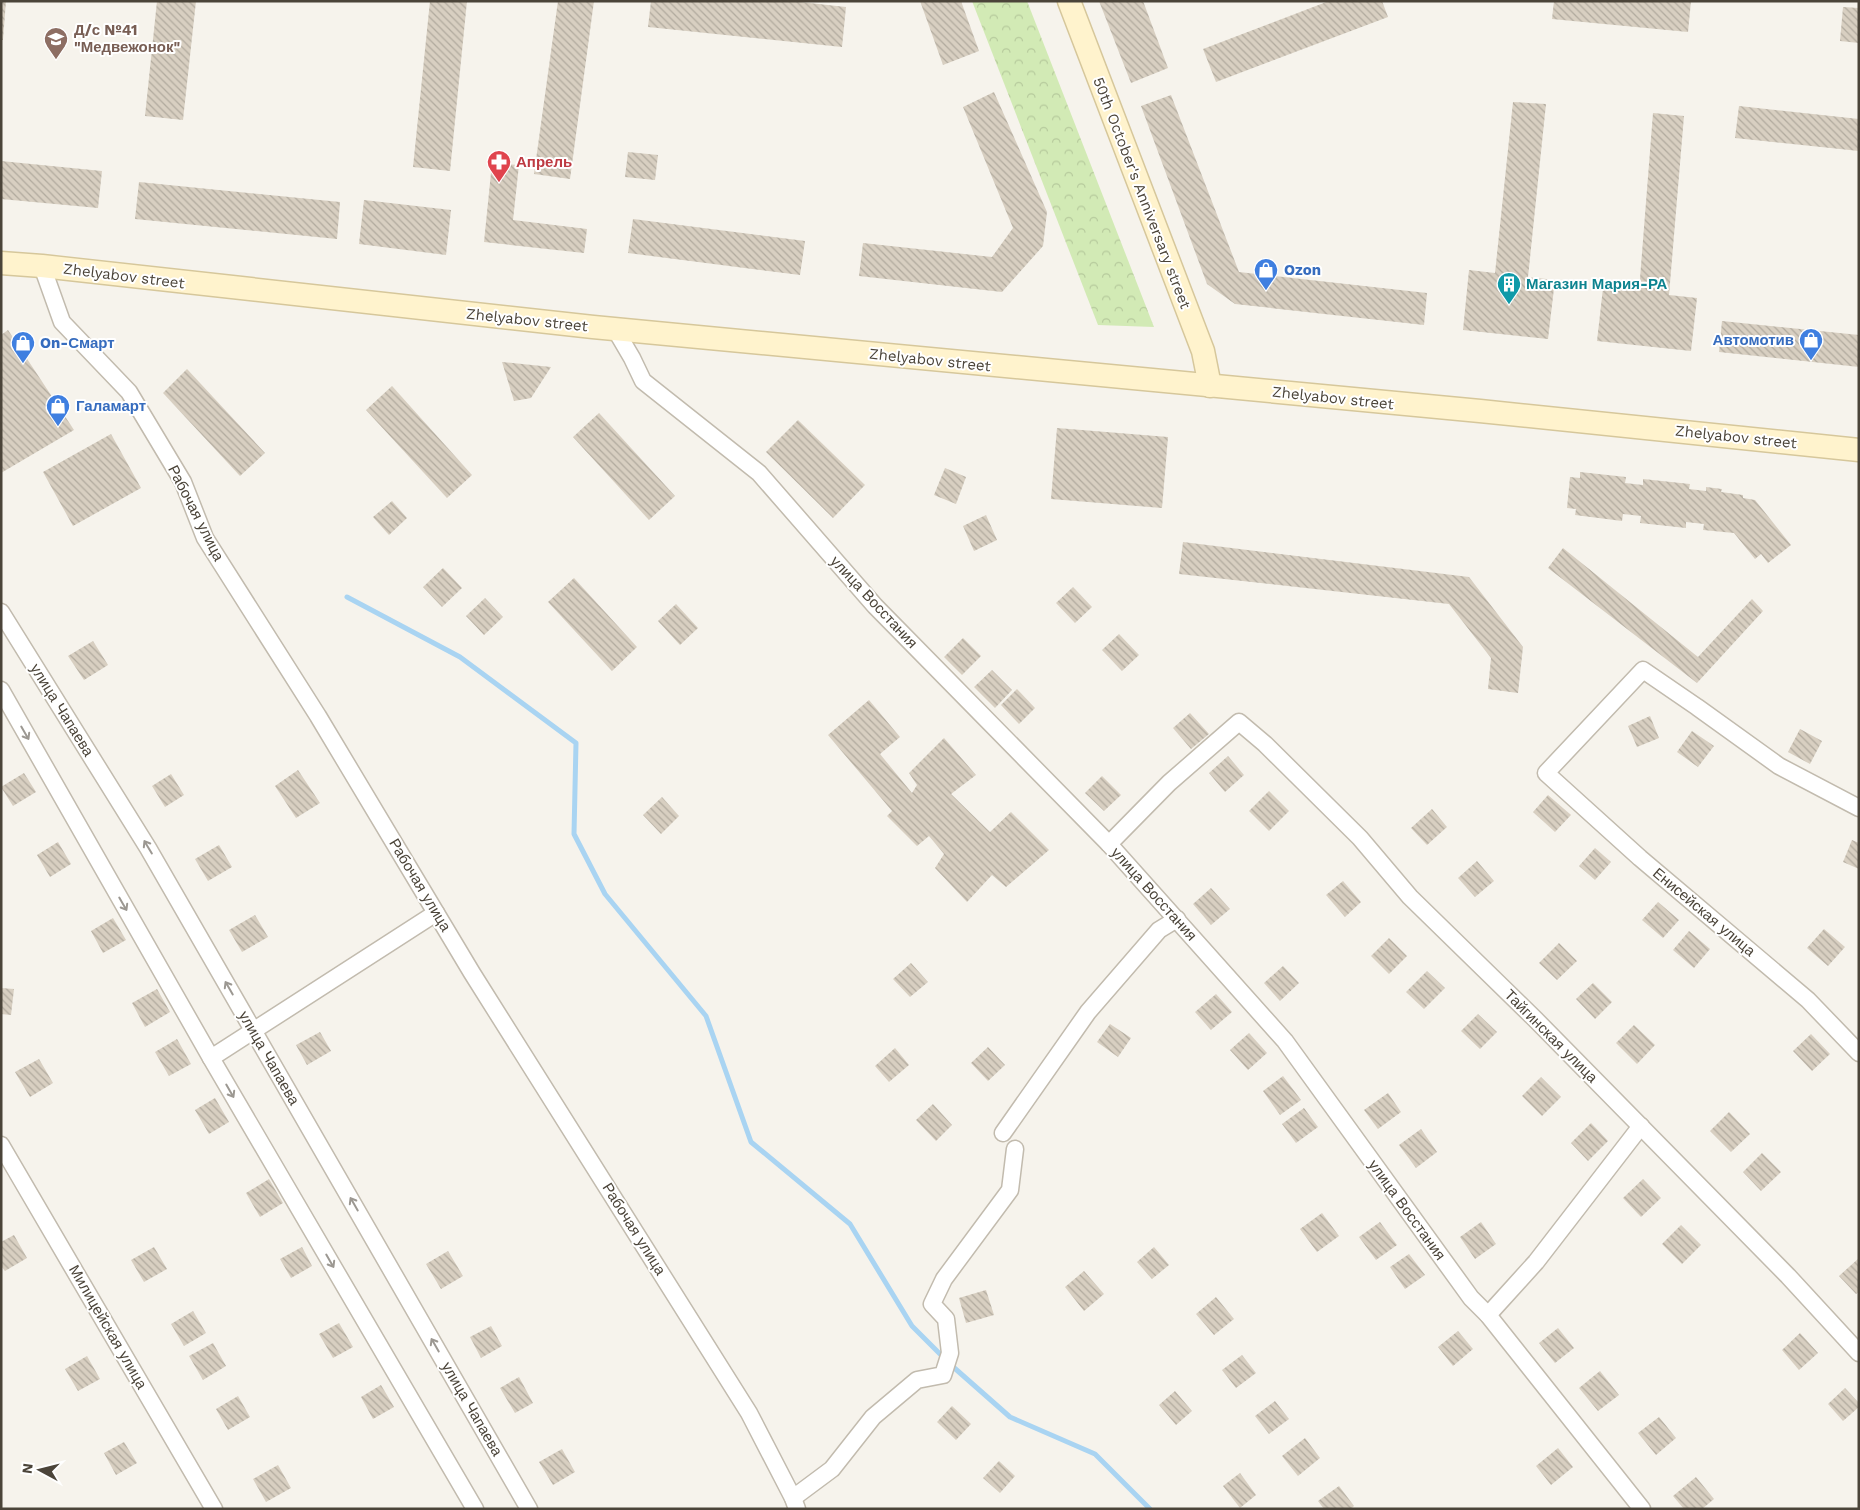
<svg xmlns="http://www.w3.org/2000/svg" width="1860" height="1510" font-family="'Work Sans',sans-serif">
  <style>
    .park { fill: url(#park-crowns) }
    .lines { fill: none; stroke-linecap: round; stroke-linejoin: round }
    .stream { stroke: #a9d4f2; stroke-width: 5 }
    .building { fill: url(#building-back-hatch) }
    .street-casing { stroke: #c2bbae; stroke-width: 19 }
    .secondary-casing { stroke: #d6c79b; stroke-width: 25 }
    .street { stroke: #fff; stroke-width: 16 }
    .secondary { stroke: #fff3cd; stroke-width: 22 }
    .oneway { stroke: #9c9892 }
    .labels { text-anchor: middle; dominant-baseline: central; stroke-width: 4; stroke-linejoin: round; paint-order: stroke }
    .education-label { font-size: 15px; font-weight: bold; fill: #785e54; stroke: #fff; text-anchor: start }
    .health-label { font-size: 15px; font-weight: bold; fill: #be3a42; stroke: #fff; text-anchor: start }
    .street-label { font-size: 15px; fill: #4b4439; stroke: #fff }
    .shop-label { font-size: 15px; font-weight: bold; fill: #366cbe; stroke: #fff; text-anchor: start }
    .culture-label { font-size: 15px; font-weight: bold; fill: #0d838f; stroke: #fff; text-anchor: start }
  </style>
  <defs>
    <pattern id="park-crowns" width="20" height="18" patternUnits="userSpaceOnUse" patternTransform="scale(1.25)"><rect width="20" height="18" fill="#d2eab5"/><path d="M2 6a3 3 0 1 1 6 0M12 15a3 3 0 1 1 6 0" fill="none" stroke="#b6ca9c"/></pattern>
    <pattern id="building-back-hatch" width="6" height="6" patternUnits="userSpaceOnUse" patternTransform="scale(1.25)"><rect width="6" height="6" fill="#d8cfc1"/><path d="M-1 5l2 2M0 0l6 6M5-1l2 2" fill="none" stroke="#b1aa9e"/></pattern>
  </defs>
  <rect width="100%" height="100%" fill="#f6f3ec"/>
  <polygon class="park" points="972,1 1027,1 1154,327 1098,325"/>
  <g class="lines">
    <g class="stream">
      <polyline points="347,597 460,657 576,743 574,834 605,894 706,1016 751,1142 850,1224 912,1326 945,1359"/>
      <polyline points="951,1365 1010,1417 1095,1454 1150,1509"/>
    </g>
  </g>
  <g class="building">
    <polygon points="1,1 6,1 3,40 1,40"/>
    <polygon points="157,1 196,1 183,120 145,116"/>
    <polygon points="430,1 467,1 450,171 413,167"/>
    <polygon points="558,1 594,1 570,179 534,174"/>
    <polygon points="651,1 791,1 846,7 842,47 648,27"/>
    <polygon points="920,1 961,1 979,51 943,65"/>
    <polygon points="1099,1 1143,1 1168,68 1131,83"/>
    <polygon points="1329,1 1382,1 1388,17 1216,82 1203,49"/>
    <polygon points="1554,1 1691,1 1688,32 1552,19"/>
    <polygon points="1843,7 1859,8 1859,43 1840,41"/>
    <polygon points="994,92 1047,212 1043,246 1002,292 859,276 863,243 992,257 1013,228 963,107"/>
    <polygon points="1171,95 1239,272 1427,293 1424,325 1235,304 1207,284 1141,106"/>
    <polygon points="1513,102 1546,104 1528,277 1555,280 1548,339 1463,330 1469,270 1495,273"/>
    <polygon points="1739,106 1859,119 1859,151 1735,138"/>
    <polygon points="1653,113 1684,116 1669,295 1697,298 1691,351 1597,341 1603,288 1639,291"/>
    <polygon points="628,152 658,155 655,180 625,177"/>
    <polygon points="1,161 102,171 98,208 1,199"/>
    <polygon points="492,163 519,165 513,220 587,229 584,253 484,242"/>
    <polygon points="139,182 340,202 337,239 135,219"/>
    <polygon points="364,200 451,210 446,255 359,244"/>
    <polygon points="633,219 805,241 800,275 628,253"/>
    <polygon points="1722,321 1859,335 1859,367 1719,352"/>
    <polygon points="8,330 74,430 1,473 1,335"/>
    <polygon points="502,362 551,367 531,398 514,401"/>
    <polygon points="187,369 265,453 240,476 163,393"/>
    <polygon points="392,386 472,475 447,498 366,410"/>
    <polygon points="599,413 675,496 649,520 573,437"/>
    <polygon points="798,420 865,485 833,518 766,452"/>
    <polygon points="1057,428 1168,437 1162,508 1051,499"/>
    <polygon points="111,434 141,488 73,526 43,472"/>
    <polygon points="945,468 966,477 956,504 934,495"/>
    <polygon points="1580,472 1626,477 1625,483 1643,485 1643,479 1690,484 1689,489 1706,491 1706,487 1722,489 1721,492 1743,495 1743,498 1755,500 1791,545 1768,563 1761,554 1755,559 1734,533 1703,530 1704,524 1686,522 1686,528 1640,523 1641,516 1623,514 1622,521 1575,515 1576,509 1567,508 1570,477 1580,478"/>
    <polygon points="392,501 407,518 389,535 373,517"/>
    <polygon points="986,515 997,540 974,551 963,526"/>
    <polygon points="1183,542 1469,577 1523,647 1518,693 1488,689 1491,658 1449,604 1179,574"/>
    <polygon points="1563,548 1698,657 1752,599 1763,611 1697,683 1548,568"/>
    <polygon points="443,568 462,588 442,607 423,587"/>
    <polygon points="574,578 637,647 612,671 548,602"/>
    <polygon points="1073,587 1092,607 1075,623 1056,603"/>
    <polygon points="485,598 503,617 484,635 466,616"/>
    <polygon points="676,604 698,628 680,645 658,621"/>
    <polygon points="1119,634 1139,655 1122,671 1102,650"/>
    <polygon points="963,638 981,656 962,675 944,657"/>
    <polygon points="93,641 108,665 84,680 68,656"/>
    <polygon points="992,670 1012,690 995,708 974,687"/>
    <polygon points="1017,689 1035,708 1019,724 1001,705"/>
    <polygon points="869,700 900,737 880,754 912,793 917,785 909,773 944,738 976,775 951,794 990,832 1011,812 1049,850 1006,887 992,875 967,902 935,868 944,854 929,836 917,846 887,816 892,811 828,735"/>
    <polygon points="1190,713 1209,734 1191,749 1173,728"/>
    <polygon points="1650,716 1659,738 1637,747 1628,726"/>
    <polygon points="1800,729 1822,741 1810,764 1788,752"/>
    <polygon points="1692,731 1714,746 1698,767 1677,752"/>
    <polygon points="1228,756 1244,775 1225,792 1209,773"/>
    <polygon points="298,770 320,803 296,818 275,786"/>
    <polygon points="24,773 36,792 13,806 1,787"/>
    <polygon points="171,774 184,795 165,807 152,786"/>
    <polygon points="1102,776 1121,795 1104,811 1085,793"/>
    <polygon points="1269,791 1289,811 1269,831 1249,811"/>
    <polygon points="1548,795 1571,815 1555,832 1533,812"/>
    <polygon points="662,797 679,816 661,834 643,815"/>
    <polygon points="1432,809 1447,827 1427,845 1411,828"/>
    <polygon points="1852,840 1859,843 1859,869 1843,862"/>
    <polygon points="58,842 71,864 50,877 37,855"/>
    <polygon points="219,845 232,867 208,881 195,859"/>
    <polygon points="1595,848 1611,862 1595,880 1579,866"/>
    <polygon points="1477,861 1494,881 1475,897 1458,878"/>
    <polygon points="1343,881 1361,902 1345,917 1326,895"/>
    <polygon points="1211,888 1230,909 1211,925 1193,904"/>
    <polygon points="1658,902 1679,920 1663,938 1642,920"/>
    <polygon points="255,915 268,937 242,952 229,930"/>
    <polygon points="113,918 126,940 103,953 91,931"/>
    <polygon points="1824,929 1845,947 1828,966 1807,948"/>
    <polygon points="1689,931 1710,949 1694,968 1673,950"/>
    <polygon points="1389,938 1407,956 1389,974 1371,956"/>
    <polygon points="1559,943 1577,961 1557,980 1539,963"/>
    <polygon points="911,963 928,982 910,997 893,979"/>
    <polygon points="1283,966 1299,983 1280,1001 1264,983"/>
    <polygon points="1427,971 1445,988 1424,1009 1406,992"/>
    <polygon points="1593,983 1612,1002 1595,1019 1576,999"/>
    <polygon points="1,988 14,989 11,1015 1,1014"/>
    <polygon points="157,989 170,1012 145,1027 132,1003"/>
    <polygon points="1216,994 1232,1012 1211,1030 1195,1012"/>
    <polygon points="1478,1014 1497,1032 1480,1049 1461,1031"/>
    <polygon points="1110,1024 1131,1038 1118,1057 1097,1042"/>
    <polygon points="1634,1025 1655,1045 1637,1064 1616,1043"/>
    <polygon points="320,1032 331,1051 307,1065 296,1045"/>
    <polygon points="1249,1033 1267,1053 1248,1070 1230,1050"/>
    <polygon points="1811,1034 1830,1054 1812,1071 1793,1051"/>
    <polygon points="177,1039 191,1064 169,1076 155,1052"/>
    <polygon points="988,1047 1005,1065 988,1081 971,1063"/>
    <polygon points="895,1048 909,1065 889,1082 875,1066"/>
    <polygon points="39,1059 53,1083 30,1097 15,1072"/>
    <polygon points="1283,1076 1301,1100 1280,1115 1263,1091"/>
    <polygon points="1541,1077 1561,1097 1542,1116 1522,1096"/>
    <polygon points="1388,1093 1401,1112 1378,1129 1364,1110"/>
    <polygon points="215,1098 229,1122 209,1134 195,1110"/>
    <polygon points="933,1104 952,1125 936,1141 916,1120"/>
    <polygon points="1304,1108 1318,1127 1296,1143 1282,1124"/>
    <polygon points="1729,1112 1750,1134 1731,1152 1710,1131"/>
    <polygon points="1591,1123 1608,1141 1588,1161 1571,1143"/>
    <polygon points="1421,1129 1437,1152 1416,1168 1399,1145"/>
    <polygon points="1762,1153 1781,1172 1761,1191 1743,1172"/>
    <polygon points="269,1179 283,1203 260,1217 246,1193"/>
    <polygon points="1643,1179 1661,1198 1641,1217 1623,1198"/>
    <polygon points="1322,1213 1339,1236 1317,1252 1300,1229"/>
    <polygon points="1380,1222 1397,1245 1376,1260 1359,1237"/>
    <polygon points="1481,1222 1496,1244 1475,1259 1460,1237"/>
    <polygon points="1681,1225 1701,1245 1682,1264 1662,1244"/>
    <polygon points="14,1235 27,1258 5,1271 1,1266 1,1242"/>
    <polygon points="154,1247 167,1269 144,1282 131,1260"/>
    <polygon points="302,1247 312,1266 291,1278 280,1259"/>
    <polygon points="1154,1247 1169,1265 1152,1279 1137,1262"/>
    <polygon points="448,1251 463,1276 441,1289 426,1264"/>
    <polygon points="1409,1254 1425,1275 1405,1289 1390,1267"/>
    <polygon points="1859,1258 1859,1292 1856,1294 1839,1276"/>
    <polygon points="1084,1271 1104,1294 1084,1311 1065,1287"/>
    <polygon points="986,1290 994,1315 966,1323 959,1298"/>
    <polygon points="1216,1297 1234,1319 1214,1335 1196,1314"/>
    <polygon points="193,1311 206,1333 184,1346 171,1324"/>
    <polygon points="339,1323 353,1347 333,1358 319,1334"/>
    <polygon points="491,1326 502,1346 481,1358 470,1337"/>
    <polygon points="1558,1328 1574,1348 1555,1363 1539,1343"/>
    <polygon points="1458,1331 1473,1349 1453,1366 1438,1347"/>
    <polygon points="1800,1333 1818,1353 1799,1370 1782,1350"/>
    <polygon points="213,1343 226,1366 203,1380 189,1356"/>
    <polygon points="1242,1355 1256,1373 1236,1388 1222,1370"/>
    <polygon points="87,1356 100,1379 78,1391 65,1369"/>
    <polygon points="1600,1371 1619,1395 1598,1411 1579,1388"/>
    <polygon points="519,1377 533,1403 515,1413 500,1388"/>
    <polygon points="381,1385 394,1407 373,1419 361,1397"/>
    <polygon points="1845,1388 1859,1403 1859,1407 1843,1421 1828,1404"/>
    <polygon points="1175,1391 1192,1411 1176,1425 1159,1405"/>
    <polygon points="238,1396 250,1417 228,1430 216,1409"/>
    <polygon points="1275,1401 1289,1419 1269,1434 1255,1416"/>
    <polygon points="952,1406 971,1424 956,1440 937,1422"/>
    <polygon points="1659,1417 1676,1438 1656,1455 1638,1433"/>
    <polygon points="1305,1438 1320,1458 1298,1476 1282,1456"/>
    <polygon points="124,1442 137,1463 116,1475 104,1453"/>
    <polygon points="1558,1448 1573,1467 1551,1485 1536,1466"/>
    <polygon points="562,1449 575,1472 553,1485 539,1462"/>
    <polygon points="999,1461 1015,1476 1000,1493 983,1478"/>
    <polygon points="278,1465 291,1488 266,1502 253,1479"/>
    <polygon points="1240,1473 1256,1495 1240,1508 1223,1486"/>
    <polygon points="1696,1477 1714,1499 1702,1509 1684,1509 1673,1496"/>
    <polygon points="1339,1486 1354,1506 1351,1509 1324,1509 1318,1501"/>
  </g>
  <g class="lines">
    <g class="street-casing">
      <g id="street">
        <polyline points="42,266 62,322 129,392 183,482 205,538 318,716 472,973 749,1413 793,1498 797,1509"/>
        <polyline points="615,329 632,358 643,381 759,473 875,606 1109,844 1285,1041 1471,1298 1488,1315 1642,1509"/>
        <polyline points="1,612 148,848 529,1509"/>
        <polyline points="1,690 211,1058 475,1509"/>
        <polyline points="1859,808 1779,766 1697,707 1643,670 1546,773 1640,858 1808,1000 1859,1053"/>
        <polyline points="1109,844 1169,783 1239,722 1265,744 1360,838 1410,897 1535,1019 1788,1276 1859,1353"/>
        <polyline points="211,1058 436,913"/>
        <polyline points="1003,1133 1088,1012 1159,930 1177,919"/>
        <polyline points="1,1145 214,1509"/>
        <polyline points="1488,1315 1536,1262 1641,1126"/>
        <polyline points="793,1498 832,1469 873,1417 917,1380 943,1375 950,1353 946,1319 932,1304 944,1279 1010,1190 1015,1149"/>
      </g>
    </g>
    <g class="secondary-casing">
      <g id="secondary">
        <polyline points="1069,1 1203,351 1210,386"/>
        <polyline points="1,263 42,266 593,327 1480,411 1859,450"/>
      </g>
    </g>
    <use href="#street" class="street"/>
    <use href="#secondary" class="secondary"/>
  </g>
  <defs><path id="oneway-shaft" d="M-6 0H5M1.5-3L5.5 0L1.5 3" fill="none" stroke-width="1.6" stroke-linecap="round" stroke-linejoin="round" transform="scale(1.25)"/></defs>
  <g class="oneway">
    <use href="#oneway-shaft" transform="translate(25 733) rotate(60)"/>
    <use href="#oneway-shaft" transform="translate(148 847) rotate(-121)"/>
    <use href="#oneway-shaft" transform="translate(123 904) rotate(60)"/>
    <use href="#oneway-shaft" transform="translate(229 988) rotate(-120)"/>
    <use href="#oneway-shaft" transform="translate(230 1091) rotate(60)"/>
    <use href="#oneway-shaft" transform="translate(354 1204) rotate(-120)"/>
    <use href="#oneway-shaft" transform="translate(330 1261) rotate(60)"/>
    <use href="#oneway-shaft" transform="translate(435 1345) rotate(-120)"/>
  </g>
  <defs>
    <g id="school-pin" transform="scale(1.25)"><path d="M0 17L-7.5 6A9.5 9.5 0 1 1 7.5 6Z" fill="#8d6e63" stroke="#fff"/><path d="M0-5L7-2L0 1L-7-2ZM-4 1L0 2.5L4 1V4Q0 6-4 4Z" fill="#fff"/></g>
    <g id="pharmacy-pin" transform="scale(1.25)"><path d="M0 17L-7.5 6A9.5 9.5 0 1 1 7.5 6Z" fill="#e0444e" stroke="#fff"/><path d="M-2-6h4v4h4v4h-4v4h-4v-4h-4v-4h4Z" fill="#fff"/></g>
    <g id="shop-pin" transform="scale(1.25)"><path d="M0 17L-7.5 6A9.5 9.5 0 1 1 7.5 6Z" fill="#3f7fe0" stroke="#fff"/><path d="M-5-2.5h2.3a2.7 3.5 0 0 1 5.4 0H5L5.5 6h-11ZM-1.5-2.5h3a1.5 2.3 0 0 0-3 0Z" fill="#fff"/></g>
    <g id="building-pin" transform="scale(1.25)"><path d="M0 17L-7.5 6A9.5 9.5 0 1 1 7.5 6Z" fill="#0f9aa8" stroke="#fff"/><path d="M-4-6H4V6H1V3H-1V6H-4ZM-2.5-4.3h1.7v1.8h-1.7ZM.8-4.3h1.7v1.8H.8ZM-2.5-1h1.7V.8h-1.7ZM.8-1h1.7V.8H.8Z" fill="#fff"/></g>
  </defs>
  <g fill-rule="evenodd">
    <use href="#school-pin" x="56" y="39"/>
    <use href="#pharmacy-pin" x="499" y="162"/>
    <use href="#shop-pin" x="1266" y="270"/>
    <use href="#building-pin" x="1509" y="284"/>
    <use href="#shop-pin" x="1811" y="340"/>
    <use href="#shop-pin" x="23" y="343"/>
    <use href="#shop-pin" x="58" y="406"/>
  </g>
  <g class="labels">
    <g class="education-label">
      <text x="74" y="30">Д/с №41<tspan x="74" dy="17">"Медвежонок"</tspan></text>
    </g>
    <g class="health-label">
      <text x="516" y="162">Апрель</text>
    </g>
    <g class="street-label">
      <text transform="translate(1142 193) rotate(69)">50th October's Anniversary street</text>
      <text transform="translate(124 276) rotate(7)">Zhelyabov street</text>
      <text transform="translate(527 320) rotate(6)">Zhelyabov street</text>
      <text transform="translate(930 360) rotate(6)">Zhelyabov street</text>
      <text transform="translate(1333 398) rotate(6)">Zhelyabov street</text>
      <text transform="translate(1736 437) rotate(6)">Zhelyabov street</text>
      <text transform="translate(196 513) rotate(63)">Рабочая улица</text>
      <text transform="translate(874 602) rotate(47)">улица Восстания</text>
      <text transform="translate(62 710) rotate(58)">улица Чапаева</text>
      <text transform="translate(420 885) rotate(59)">Рабочая улица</text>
      <text transform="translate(1154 894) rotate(48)">улица Восстания</text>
      <text transform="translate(1704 912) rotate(40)">Енисейская улица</text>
      <text transform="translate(1551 1036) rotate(45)">Тайгинская улица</text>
      <text transform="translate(269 1058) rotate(60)">улица Чапаева</text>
      <text transform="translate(1407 1210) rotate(54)">улица Восстания</text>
      <text transform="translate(634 1229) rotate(58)">Рабочая улица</text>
      <text transform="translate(108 1327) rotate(60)">Милицейская улица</text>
      <text transform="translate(472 1409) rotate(60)">улица Чапаева</text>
    </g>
    <g class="shop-label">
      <text x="1284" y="270">Ozon</text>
      <text x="1794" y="340" text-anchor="end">Автомотив</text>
      <text x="40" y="343">On-Смарт</text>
      <text x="76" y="406">Галамарт</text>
    </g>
    <g class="culture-label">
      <text x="1526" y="284">Магазин Мария-РА</text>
    </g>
  </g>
  <rect width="1860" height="1510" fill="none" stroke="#4b4439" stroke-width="5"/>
  <g transform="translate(40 1470) rotate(277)" stroke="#ffffff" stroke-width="4" paint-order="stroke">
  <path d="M0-4L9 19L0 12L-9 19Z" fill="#4b4439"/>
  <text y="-8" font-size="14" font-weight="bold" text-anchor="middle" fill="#4b4439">N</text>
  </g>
</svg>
